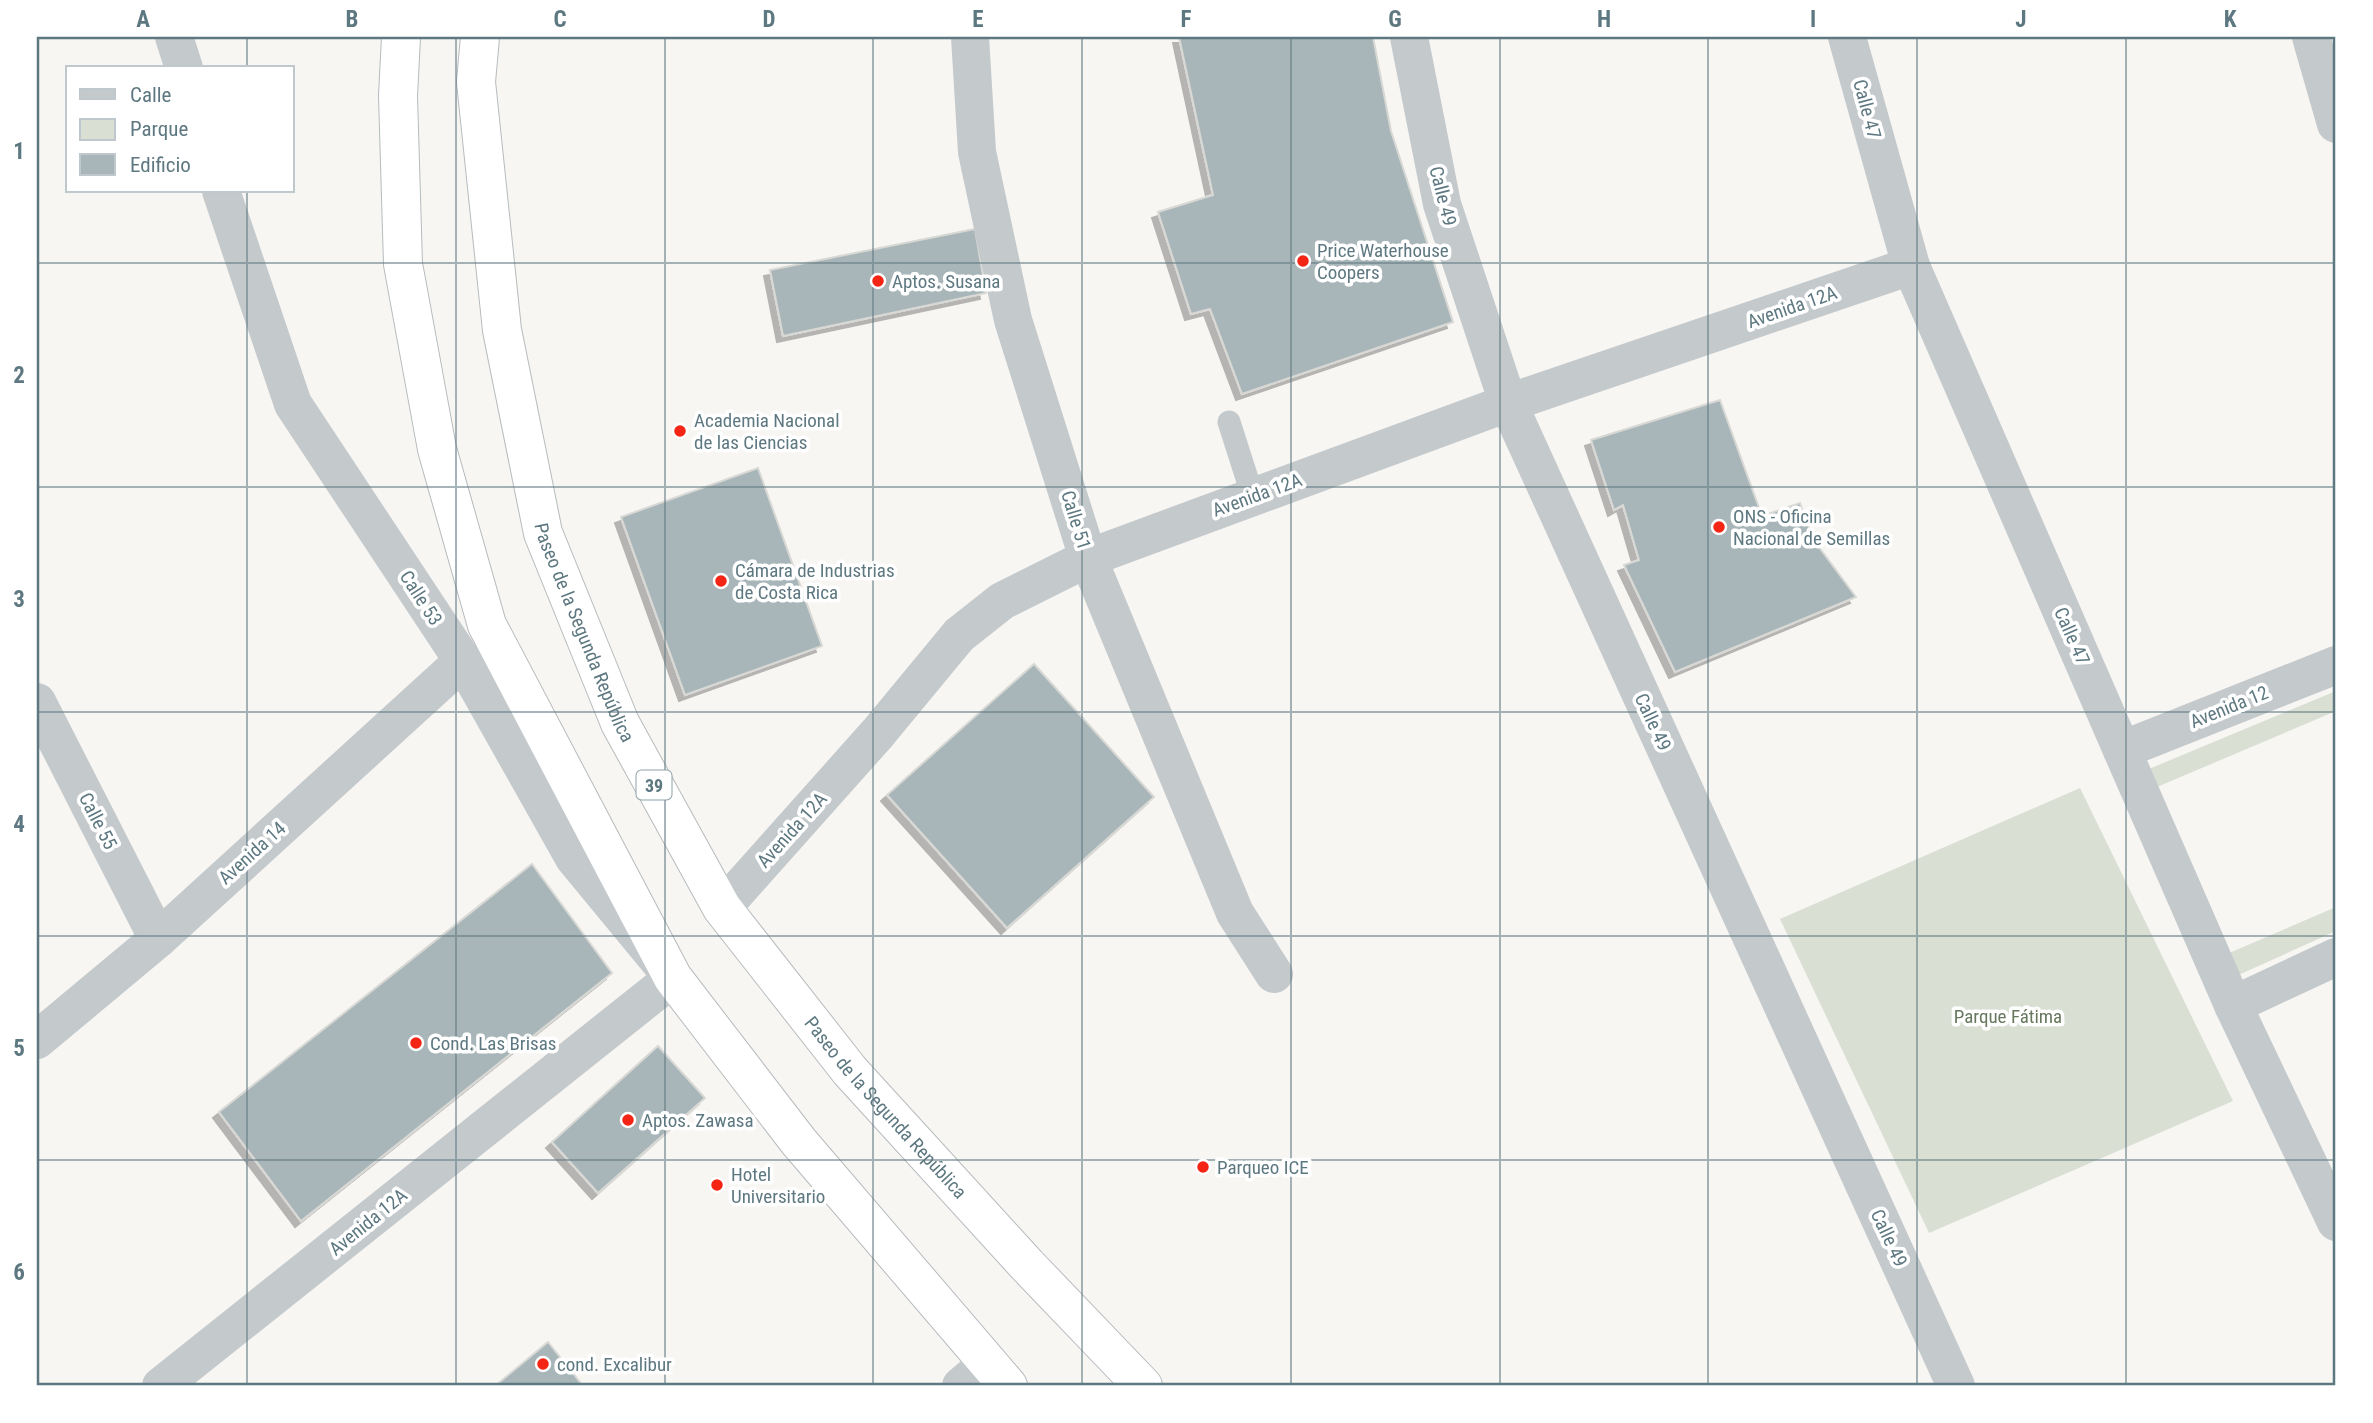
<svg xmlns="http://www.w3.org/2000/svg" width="2373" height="1423" font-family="'Roboto Condensed',sans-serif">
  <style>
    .green { fill: #d9dfd3 }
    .building { fill: #a9b6b9; stroke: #d8d8d5; stroke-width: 2; filter: url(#shadow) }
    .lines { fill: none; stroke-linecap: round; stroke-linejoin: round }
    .trunk-casing { stroke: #b6bbbd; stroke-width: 40 }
    .service { stroke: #c4c9cc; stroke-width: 23 }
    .minor { stroke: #c4c9cc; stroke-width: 38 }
    .trunk { stroke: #fff; stroke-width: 38 }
    .grid { fill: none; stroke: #5e7881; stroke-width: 2; stroke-opacity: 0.55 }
    .poi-dot { fill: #f52515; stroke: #fff; stroke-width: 2.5 }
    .labels { text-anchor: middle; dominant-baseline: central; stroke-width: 7; stroke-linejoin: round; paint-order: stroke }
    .shield { fill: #fff; stroke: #8ea0a7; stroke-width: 2 }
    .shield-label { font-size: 18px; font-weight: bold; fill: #5e7881 }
    .street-label { font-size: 19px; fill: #5e7881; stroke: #fff }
    .poi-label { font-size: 19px; fill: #5e7881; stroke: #fff; text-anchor: start }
    .park-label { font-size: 19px; fill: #67785e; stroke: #fff }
    .neatline { fill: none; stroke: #5e7881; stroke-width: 2.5 }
    .grid-label { font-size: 23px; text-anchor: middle; font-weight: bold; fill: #5e7881 }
  </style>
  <defs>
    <filter id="shadow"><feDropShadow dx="-6" dy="6" stdDeviation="0" flood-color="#0004"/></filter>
  </defs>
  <rect width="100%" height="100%" fill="#f7f6f3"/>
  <g class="green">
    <polygon points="2336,691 2336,711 2157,787 2229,953 2336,907 2336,931 2234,977 2144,771"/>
    <polygon points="2080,788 2233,1101 1929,1233 1780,919"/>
  </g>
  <g class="building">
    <polygon points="1179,37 1373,37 1391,131 1453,322 1242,394 1210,309 1191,314 1158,212 1213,195"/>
    <polygon points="975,229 986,293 783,336 770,270"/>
    <polygon points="1720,400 1762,516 1800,503 1813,539 1856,597 1675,672 1624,565 1639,560 1623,505 1614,510 1591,440"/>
    <polygon points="758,468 822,646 685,695 621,517"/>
    <polygon points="1034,664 1154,797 1007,928 887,795"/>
    <polygon points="532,864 612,973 301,1221 219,1112"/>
    <polygon points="658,1046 705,1098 598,1193 552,1142"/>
    <polygon points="548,1342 583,1386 495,1386"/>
  </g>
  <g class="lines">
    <g class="trunk-casing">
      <g id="trunk">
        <polyline points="401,37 398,96 403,264 437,449 487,625 673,978 799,1142 1008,1386"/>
        <path id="s1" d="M 480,37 L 476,82 L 502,330 L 543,533 L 620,723 L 722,908 L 850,1071 L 1027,1265 L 1143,1386"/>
      </g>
    </g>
    <polyline class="service" points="1229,422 1253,497"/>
    <g class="minor">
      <polyline points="174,37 184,68"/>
      <polyline points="970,37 977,152 1013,320 1088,558 1235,913 1274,974"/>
      <polyline points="1409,37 1442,204 1508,403 1956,1386"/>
      <polyline points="1847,37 1911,266 2233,1005 2336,1222"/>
      <polyline points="2311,37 2336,124"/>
      <polyline points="37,702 158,939"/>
      <polyline points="2122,750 2336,665"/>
      <polyline points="722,908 878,733 959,635 1002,601 1088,558 1508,403 1911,266"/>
      <polyline points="2233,1005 2336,957"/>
      <polyline points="37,1040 158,939 463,661"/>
      <polyline points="161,1386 673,978 574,858 463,661 293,404 221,191"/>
      <polyline points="961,1386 987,1364"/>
    </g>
    <use href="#trunk" class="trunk"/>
  </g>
  <path class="grid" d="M 247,37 L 247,68M 456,37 L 456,1386M 665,37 L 665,1386M 873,37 L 873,1386M 1082,37 L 1082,1386M 1291,37 L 1291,1386M 1500,37 L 1500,1386M 1708,37 L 1708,1386M 1917,37 L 1917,1386M 2126,37 L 2126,1386M 247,191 L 247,1386M 37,263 L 2336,263M 37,487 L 2336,487M 37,712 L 2336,712M 37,936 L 2336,936M 37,1160 L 2336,1160"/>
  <g class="poi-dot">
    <circle cx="1303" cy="261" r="7"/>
    <circle cx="878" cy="281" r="7"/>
    <circle cx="680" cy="431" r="7"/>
    <circle cx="1719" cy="527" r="7"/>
    <circle cx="721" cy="581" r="7"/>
    <circle cx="416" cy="1043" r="7"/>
    <circle cx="628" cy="1120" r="7"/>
    <circle cx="1203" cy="1167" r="7"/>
    <circle cx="717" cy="1185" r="7"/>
    <circle cx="543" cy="1364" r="7"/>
  </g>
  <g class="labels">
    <rect class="shield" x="636.5" y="770.5" width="35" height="29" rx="5"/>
    <g class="shield-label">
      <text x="654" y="785">39</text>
    </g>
    <g class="street-label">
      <text transform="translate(1867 109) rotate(75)">Calle 47</text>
      <text transform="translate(1443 196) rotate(76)">Calle 49</text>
      <text transform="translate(1792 307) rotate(-19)">Avenida 12A</text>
      <text transform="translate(1257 495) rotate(-20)">Avenida 12A</text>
      <text transform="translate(1076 520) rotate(73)">Calle 51</text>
      <text transform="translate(421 598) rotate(57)">Calle 53</text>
      <text stroke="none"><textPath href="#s1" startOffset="609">Paseo de la Segunda República</textPath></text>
      <text transform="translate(2072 636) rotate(66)">Calle 47</text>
      <text transform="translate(2229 707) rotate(-22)">Avenida 12</text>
      <text transform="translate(1653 722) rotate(65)">Calle 49</text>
      <text transform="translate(98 821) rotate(63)">Calle 55</text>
      <text transform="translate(792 830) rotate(-48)">Avenida 12A</text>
      <text transform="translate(252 853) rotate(-42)">Avenida 14</text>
      <text stroke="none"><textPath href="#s1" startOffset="1176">Paseo de la Segunda República</textPath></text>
      <text transform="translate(368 1222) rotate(-39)">Avenida 12A</text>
      <text transform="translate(1889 1238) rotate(65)">Calle 49</text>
    </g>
    <g class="poi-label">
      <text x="1317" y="250">Price Waterhouse<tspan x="1317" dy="22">Coopers</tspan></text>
      <text x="892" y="281">Aptos. Susana</text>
      <text x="694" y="420">Academia Nacional<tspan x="694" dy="22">de las Ciencias</tspan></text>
      <text x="1733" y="516">ONS - Oficina<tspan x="1733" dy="22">Nacional de Semillas</tspan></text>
      <text x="735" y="570">Cámara de Industrias<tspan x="735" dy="22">de Costa Rica</tspan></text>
      <text x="430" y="1043">Cond. Las Brisas</text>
      <text x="642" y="1120">Aptos. Zawasa</text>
      <text x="1217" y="1167">Parqueo ICE</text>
      <text x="731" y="1174">Hotel<tspan x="731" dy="22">Universitario</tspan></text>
      <text x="557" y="1364">cond. Excalibur</text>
    </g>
    <g class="park-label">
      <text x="2008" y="1016">Parque Fátima</text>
    </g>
  </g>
  <rect width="2373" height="1423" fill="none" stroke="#ffffff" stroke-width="77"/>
  <rect x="66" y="66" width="228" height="126" fill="#ffffff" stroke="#bfc9cd" stroke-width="2"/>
  <rect x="80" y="89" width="35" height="10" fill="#c4c9cc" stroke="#bfc9cd" stroke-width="2"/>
  <text x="130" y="102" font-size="21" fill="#5e7881">Calle</text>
  <rect x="80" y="119" width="35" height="21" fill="#d9dfd3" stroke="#bfc9cd" stroke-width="2"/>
  <text x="130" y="136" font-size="21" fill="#5e7881">Parque</text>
  <rect x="80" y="154" width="35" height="21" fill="#a9b6b9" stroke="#bfc9cd" stroke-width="2"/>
  <text x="130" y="172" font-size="21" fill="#5e7881">Edificio</text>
  <rect x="38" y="38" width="2296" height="1346" class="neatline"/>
  <g class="grid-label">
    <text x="143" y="27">A</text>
    <text x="352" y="27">B</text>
    <text x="560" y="27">C</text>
    <text x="769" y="27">D</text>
    <text x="978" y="27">E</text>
    <text x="1186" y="27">F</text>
    <text x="1395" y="27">G</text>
    <text x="1604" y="27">H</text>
    <text x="1813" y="27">I</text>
    <text x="2021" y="27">J</text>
    <text x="2230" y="27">K</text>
    <text x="19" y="159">1</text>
    <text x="19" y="383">2</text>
    <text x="19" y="607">3</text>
    <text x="19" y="832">4</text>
    <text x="19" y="1056">5</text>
    <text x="19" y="1280">6</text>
  </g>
</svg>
